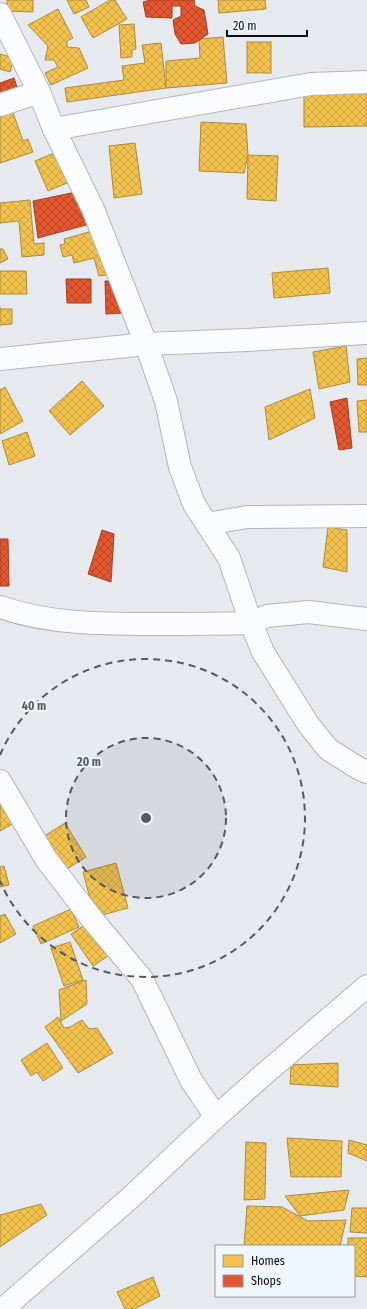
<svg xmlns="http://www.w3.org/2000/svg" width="367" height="1309" font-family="'Fira Sans Condensed',sans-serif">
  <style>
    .homes { fill: url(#homes-cross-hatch); stroke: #ac8b3b }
    .shops { fill: url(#shops-cross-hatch); stroke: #a34025 }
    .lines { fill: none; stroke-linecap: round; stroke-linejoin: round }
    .minor-casing { stroke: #b2b5b9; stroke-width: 24 }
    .minor { stroke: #fbfcfd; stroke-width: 22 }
    .ring { fill: none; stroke: #575a5d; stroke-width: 2; stroke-dasharray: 7 5 }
    .centre { fill: #575a5d; stroke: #f0f6fe; stroke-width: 2 }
    .ring-label { font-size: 12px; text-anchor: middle; font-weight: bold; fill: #575a5d; stroke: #f0f6fe; stroke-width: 4; stroke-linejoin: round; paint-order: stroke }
  </style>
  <defs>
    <pattern id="homes-cross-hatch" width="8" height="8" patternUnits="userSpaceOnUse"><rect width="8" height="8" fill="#f2c14e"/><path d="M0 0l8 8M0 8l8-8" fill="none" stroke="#cea543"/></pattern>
    <pattern id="shops-cross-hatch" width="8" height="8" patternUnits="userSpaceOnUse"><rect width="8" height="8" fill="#e4572e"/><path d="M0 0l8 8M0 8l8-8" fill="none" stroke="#b74626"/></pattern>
  </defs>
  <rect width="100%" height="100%" fill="#e6eaef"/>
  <g class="homes">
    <polygon points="7,0 33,0 33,12 7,11"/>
    <polygon points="67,0 86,0 89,7 74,14"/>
    <polygon points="110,0 115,0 127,19 93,38 81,17"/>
    <polygon points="218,0 265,0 266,9 219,13"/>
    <polygon points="58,9 73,38 67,41 67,47 79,48 88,68 51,85 45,73 58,67 54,60 45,60 48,46 28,25"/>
    <polygon points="134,24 136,49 132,50 132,57 121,58 119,25"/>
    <polygon points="223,37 227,83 166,88 166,61 200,58 199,39"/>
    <rect x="247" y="42" width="24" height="31"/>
    <polygon points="161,43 166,88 67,102 65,88 124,80 122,66 145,63 142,45"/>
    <polygon points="0,54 14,58 10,72 0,69"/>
    <polygon points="367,92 367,126 304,127 304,94"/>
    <polygon points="12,110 23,141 28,139 33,152 0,163 0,114"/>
    <polygon points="201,122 246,124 248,155 244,173 199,171"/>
    <polygon points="135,143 142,194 114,198 109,146"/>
    <polygon points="61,150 74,180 48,191 35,161"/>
    <polygon points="248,155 278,156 276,201 247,199"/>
    <polygon points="30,200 34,244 44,243 44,255 22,257 19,221 0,223 0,203"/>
    <polygon points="100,229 116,274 99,276 94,258 74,263 72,255 63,257 60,245 65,244 64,239"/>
    <polygon points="0,249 3,249 8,259 0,263"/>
    <polygon points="328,268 330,293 274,298 272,273"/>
    <polygon points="0,271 26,271 27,294 0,294"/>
    <polygon points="0,307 0,309 12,309 12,324 0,325"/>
    <polygon points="346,346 350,382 319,389 313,352"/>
    <polygon points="367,358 367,385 358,385 357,359"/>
    <polygon points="82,381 104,406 70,435 49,411"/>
    <polygon points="5,387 23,421 0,434 0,390"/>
    <polygon points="310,389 315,418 269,440 265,407"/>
    <polygon points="367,400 367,432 359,432 357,401"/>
    <polygon points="27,432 35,456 9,465 2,441"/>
    <polygon points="328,527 347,530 347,572 323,567"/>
    <polygon points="0,795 16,822 0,831"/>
    <polygon points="65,823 86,857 64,871 43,837"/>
    <polygon points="116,863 128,908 95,917 83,872"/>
    <polygon points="4,866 9,885 0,887 0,867"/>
    <polygon points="71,909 79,927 41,944 33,926"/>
    <polygon points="5,914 16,934 0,943 0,916"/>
    <polygon points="86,924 108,956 93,966 71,934"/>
    <polygon points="70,942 83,980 64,986 51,948"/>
    <polygon points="86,980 87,1004 61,1021 59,990"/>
    <polygon points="58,1017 64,1028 70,1027 82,1020 89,1029 97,1028 113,1053 78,1073 45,1027"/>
    <polygon points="47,1043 63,1068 43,1081 37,1072 31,1076 21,1060"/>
    <polygon points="338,1063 338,1087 290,1084 291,1065"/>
    <polygon points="287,1138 342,1141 341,1177 291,1177"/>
    <polygon points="349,1140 367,1145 367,1161 348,1153"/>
    <polygon points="246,1142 266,1143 265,1199 244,1200"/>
    <polygon points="349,1190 344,1210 300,1216 285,1196"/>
    <polygon points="41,1204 47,1215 0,1247 0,1215"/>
    <polygon points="247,1206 282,1207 308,1221 346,1220 340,1246 244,1246"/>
    <polygon points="352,1208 367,1208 367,1233 350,1232"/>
    <polygon points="348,1238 367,1238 367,1277 354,1276 354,1246 348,1246"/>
    <polygon points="153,1277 160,1296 134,1309 125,1309 117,1292"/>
  </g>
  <g class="shops">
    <polygon points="150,0 194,0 195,6 204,10 208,34 195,43 181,44 175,34 173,20 181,16 181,6 172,6 172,18 146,17 143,2"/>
    <polygon points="14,78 20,96 0,103 0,83"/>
    <polygon points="81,191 90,224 38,238 33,201"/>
    <polygon points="66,279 91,279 91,303 67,303"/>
    <polygon points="105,281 118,281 123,313 106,314"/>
    <polygon points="347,398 352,448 339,450 330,402"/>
    <polygon points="102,530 114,534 111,582 88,574"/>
    <polygon points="0,539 8,539 9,586 0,586"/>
  </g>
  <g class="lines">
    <g class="minor-casing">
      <g id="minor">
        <polyline points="0,14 39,92 54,129 93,209 146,344 166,401 180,467 194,504 229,558 251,623 263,652 308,724 328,749 358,768 367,772"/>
        <polyline points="0,105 39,92"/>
        <polyline points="54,129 311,84 367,82"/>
        <polyline points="0,359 146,344 247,340 367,333"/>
        <polyline points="207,524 247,517 367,516"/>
        <path d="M 0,607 C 49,624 102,624 153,624 C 186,624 218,624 251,623 L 267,616 L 308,612 L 367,619"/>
        <polyline points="0,781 46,859 92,919 142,979 191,1080 216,1117"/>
        <polyline points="3,1309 129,1199 216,1117 262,1076 367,986"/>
      </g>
    </g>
    <use href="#minor" class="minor"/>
  </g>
  <circle cx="146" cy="818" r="80" fill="#575a5d" fill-opacity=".12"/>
  <g class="ring">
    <circle cx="146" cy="818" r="80"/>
    <path d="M0 755A159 159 0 1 1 0 881"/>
  </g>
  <circle cx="146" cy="818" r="6" class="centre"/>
  <g class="ring-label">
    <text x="34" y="710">40 m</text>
    <text x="89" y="766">20 m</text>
  </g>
  <rect x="215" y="1245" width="140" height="52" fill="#f0f6fe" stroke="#94989e"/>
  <rect x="223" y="1255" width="20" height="12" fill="#f2c14e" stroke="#94989e"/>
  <text x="251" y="1265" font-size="12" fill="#0a0c0f">Homes</text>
  <rect x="223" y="1275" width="20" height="12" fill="#e4572e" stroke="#94989e"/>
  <text x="251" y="1285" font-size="12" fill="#0a0c0f">Shops</text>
  <path d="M227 30v6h80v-6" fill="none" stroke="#0a0c0f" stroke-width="2"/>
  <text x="233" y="30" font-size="12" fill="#0a0c0f" stroke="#f0f6fe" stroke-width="3" paint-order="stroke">20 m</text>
</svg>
